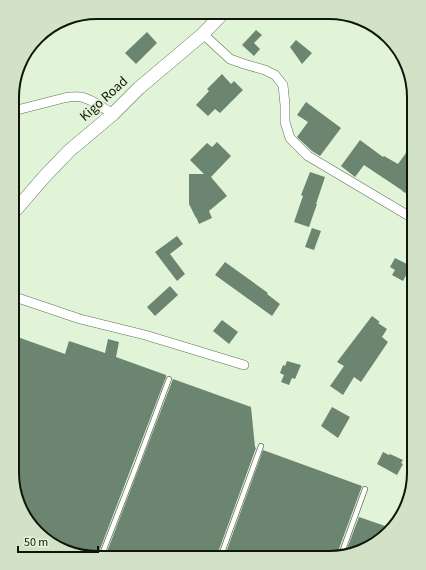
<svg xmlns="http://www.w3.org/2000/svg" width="426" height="570" font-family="'Source Sans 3',sans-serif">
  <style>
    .building { fill: #6b8571 }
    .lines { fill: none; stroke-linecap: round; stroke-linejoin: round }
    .lane-casing { stroke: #607056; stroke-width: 6 }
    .street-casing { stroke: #607056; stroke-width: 10 }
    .secondary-casing { stroke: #607056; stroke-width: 14 }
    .lane { stroke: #fff; stroke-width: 4.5 }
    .street { stroke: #fff; stroke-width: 9 }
    .secondary { stroke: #fff; stroke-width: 13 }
    .labels { text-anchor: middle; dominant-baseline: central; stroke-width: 3.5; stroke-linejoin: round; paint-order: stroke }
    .street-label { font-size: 14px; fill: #10160c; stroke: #e2f4d7 }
    .rim { fill: none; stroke: #10160c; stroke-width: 2 }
  </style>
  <rect width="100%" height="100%" fill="#e2f4d7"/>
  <g class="building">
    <polygon points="256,30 262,35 254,43 260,49 254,56 242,45"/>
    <polygon points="147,32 157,43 136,64 125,53"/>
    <polygon points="296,40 312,53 302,64 290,47"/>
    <polygon points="222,74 231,84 234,81 243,90 220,113 215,109 208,116 196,105 209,91 207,89"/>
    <polygon points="306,102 341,128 320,156 312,151 297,137 308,122 297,115"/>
    <polygon points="360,140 383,157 384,156 398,164 406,153 414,159 414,198 402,191 403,191 364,165 355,177 341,166"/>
    <polygon points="217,142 231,156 211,177 227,196 209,211 212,218 199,224 196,217 196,218 189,204 189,174 204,174 190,160 207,143 212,147"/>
    <polygon points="310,172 325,177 316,204 317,204 309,227 294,222 303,196 301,195"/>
    <polygon points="312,228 321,231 314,250 305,247"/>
    <polygon points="177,236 183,244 170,254 185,274 177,281 155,252"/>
    <polygon points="395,258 411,266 403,281 392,275 395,270 390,267"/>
    <polygon points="225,262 268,293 267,294 280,304 272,316 215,275"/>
    <polygon points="170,286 178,295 155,316 147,307"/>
    <polygon points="372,316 380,322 378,323 387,329 382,337 388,342 361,382 354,377 343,395 330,386 344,366 337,362"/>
    <polygon points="222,320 238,332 229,344 213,331"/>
    <polygon points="12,335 65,354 69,341 105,353 108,339 119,342 116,357 166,375 166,377 97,557 86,557 49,544 21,511 12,474"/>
    <polygon points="287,361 301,365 295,379 292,378 289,385 281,382 284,375 280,373 283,365 285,366"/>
    <polygon points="173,379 251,407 255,447 256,448 216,558 105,557"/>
    <polygon points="332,407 350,417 338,438 321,426"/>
    <polygon points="263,450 362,486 337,554 337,556 330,558 224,558"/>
    <polygon points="383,452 389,455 390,454 403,460 401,463 403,464 397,475 377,464"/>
    <polygon points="359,517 391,528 367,549 345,554"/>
  </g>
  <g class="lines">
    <g class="lane-casing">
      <g id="lane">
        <polyline points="341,555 365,489"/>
        <polyline points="101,557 134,472 169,379"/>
        <polyline points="220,558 261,446"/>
      </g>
    </g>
    <g class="street-casing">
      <g id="street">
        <polyline points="203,34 230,59 244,64 265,70 275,75 283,85 285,105 285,122 290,138 308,156 414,219"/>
        <path d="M 13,111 L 64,98 C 69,97 75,96 81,97 C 92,99 103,108 113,114"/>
        <polyline points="12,296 80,319 145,335 244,365"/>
      </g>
    </g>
    <g class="secondary-casing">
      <polyline id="secondary" points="13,213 45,176 69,151 113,114 139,88 203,34 222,14"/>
    </g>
    <use href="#lane" class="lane"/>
    <use href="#street" class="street"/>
    <use href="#secondary" class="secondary"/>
  </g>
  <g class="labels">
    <g class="street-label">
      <text transform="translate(104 99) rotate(-42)">Kigo Road</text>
    </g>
  </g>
  <path d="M0 0H426V570H0ZM97 19H329A78 78 0 0 1 407 97V473A78 78 0 0 1 329 551H97A78 78 0 0 1 19 473V97A78 78 0 0 1 97 19Z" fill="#d1e2c7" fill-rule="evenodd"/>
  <path class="rim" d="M97 19H329A78 78 0 0 1 407 97V473A78 78 0 0 1 329 551H97A78 78 0 0 1 19 473V97A78 78 0 0 1 97 19Z"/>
  <path d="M18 546v6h80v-6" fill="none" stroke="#10160c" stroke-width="2"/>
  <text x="24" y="546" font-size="12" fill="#10160c" stroke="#e2f4d7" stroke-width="3" paint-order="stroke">50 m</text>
</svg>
